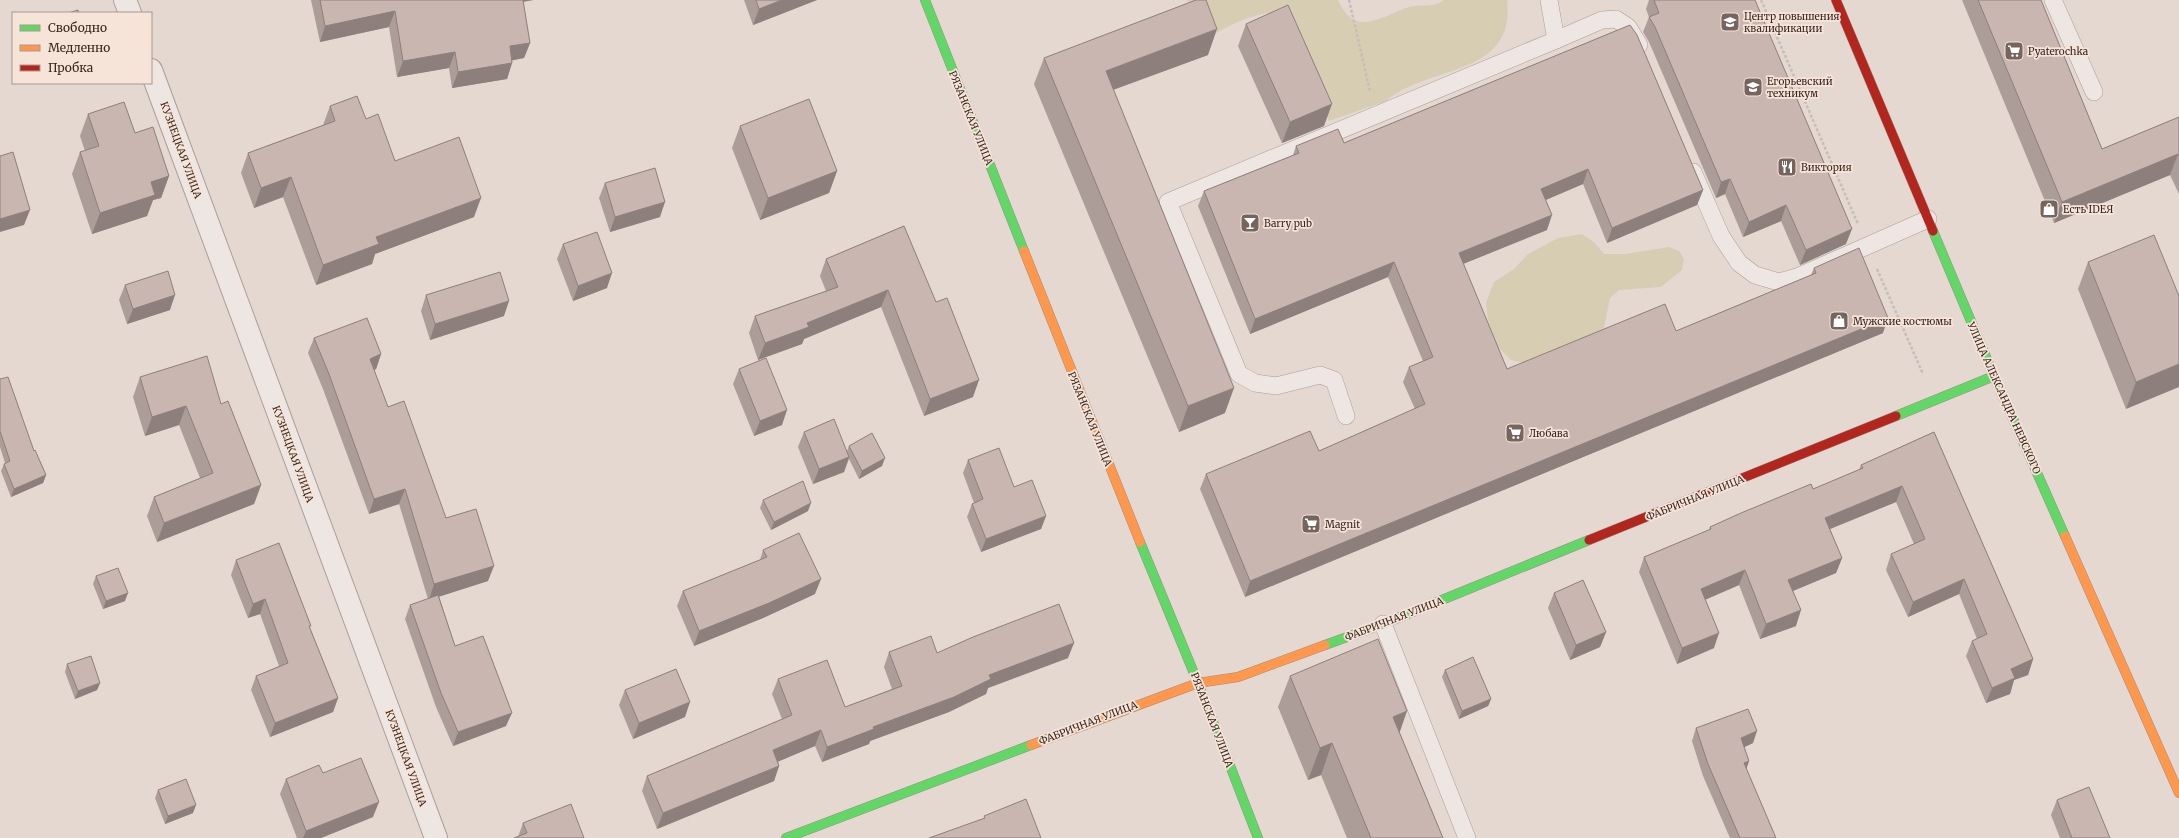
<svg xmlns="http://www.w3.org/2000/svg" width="2179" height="838" font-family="Merriweather,serif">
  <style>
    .green { fill: #d7cdb3 }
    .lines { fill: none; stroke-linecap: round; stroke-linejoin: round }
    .lane-casing { stroke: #ab9e99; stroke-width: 18 }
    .street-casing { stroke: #ab9e99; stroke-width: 24 }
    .fast-casing { stroke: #9b8e88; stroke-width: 10 }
    .slow-casing { stroke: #9b8e88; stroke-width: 10 }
    .jam-casing { stroke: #9b8e88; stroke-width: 10 }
    .path { stroke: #c6beb9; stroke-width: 2.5; stroke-dasharray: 3 2; stroke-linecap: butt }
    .lane { stroke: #eee6e2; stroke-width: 17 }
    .street { stroke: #eee6e2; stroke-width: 22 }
    .fast { stroke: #63d668; stroke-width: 9 }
    .slow { stroke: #ff974d; stroke-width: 9 }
    .jam { stroke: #b3261e; stroke-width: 9 }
    .wall { fill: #ad9d98 }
    .shaded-wall { fill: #8d7f7c }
    .building { fill: #c9b6b1; stroke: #8d7f7c }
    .labels { text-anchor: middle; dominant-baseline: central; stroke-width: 3.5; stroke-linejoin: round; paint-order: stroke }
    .poi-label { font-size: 10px; fill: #3a2520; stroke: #f5e4d7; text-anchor: start }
    .street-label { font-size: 10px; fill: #3a2520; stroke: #f5e4d7 }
  </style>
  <rect width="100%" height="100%" fill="#e5d8d0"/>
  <g class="green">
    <path d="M 1187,0 L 1338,0 C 1343,10 1349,21 1362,22 C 1377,23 1395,11 1409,7 C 1421,4 1434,8 1444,0 L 1507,0 C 1516,78 1428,64 1386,101 L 1329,121 L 1287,27 L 1274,12 C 1253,14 1231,24 1213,35 L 1195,14 Z"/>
    <polygon points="1582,234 1594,242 1604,254 1625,254 1670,247 1680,252 1684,259 1682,270 1661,287 1619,290 1610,298 1604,328 1585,340 1524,363 1511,360 1497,346 1488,320 1486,303 1494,282 1514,269 1528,254 1558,238"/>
  </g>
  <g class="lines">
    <g class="lane-casing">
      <g id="lane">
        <polyline points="2053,0 2094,92"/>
        <polyline points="1556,40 1602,20 1616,19 1628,27 1639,45"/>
        <polyline points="1693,172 1721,236 1739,263 1755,275 1779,282 1797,277 1928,219"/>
        <polyline points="1346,416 1334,380 1320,375 1276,386 1255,383 1239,374 1168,202 1556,40 1549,0"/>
        <polyline points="1383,624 1467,838"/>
      </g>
    </g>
    <g class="street-casing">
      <g id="street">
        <polyline points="125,0 130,13"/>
        <polyline points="151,70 436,838"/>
      </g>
    </g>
    <g class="fast-casing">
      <g id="fast">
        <polyline points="925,0 1024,251"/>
        <polyline points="1933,231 1994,376 2065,536"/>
        <polyline points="1896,416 1994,376"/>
        <polyline points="1140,542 1198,683 1258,838"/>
        <polyline points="1325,645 1383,624 1589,540"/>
        <polyline points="786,838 1031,745"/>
      </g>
    </g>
    <g class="slow-casing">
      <g id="slow">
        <polyline points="1024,251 1140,542"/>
        <polyline points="2065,536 2179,793"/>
        <polyline points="1031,745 1198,683 1238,677 1325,645"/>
      </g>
    </g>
    <g class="jam-casing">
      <g id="jam">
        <polyline points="1836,0 1933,231"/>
        <polyline points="1589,540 1896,416"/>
      </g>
    </g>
    <g class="path">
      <polyline points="1349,0 1370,91"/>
      <polyline points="1761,0 1858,224"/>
      <polyline points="1877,269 1923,374"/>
    </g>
    <use href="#lane" class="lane"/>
    <use href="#street" class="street"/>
    <use href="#fast" class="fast"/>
    <use href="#slow" class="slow"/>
    <use href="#jam" class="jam"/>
  </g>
  <g class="wall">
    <polygon points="311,0 533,0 523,2 530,43 524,58 512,60 512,63 507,79 452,88 449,68 397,77 389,27 320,42"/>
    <polygon points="744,0 817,0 753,25"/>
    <polygon points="1649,0 1755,0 1846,244 1800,265 1781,221 1743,237 1725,194 1716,198 1649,42 1643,32 1649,17 1646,9"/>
    <polygon points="1962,0 2041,0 2102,149 2179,117 2179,194 2170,175 2054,223"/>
    <polygon points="1246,24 1324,126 1282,143 1238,46"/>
    <polygon points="1630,25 1703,190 1697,205 1607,243 1583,184 1546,200 1547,230 1463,264 1507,369 1676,331 1811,275 1814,268 1883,333 1245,597 1200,489 1206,474 1319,451 1415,409 1403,382 1409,367 1423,361 1388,277 1250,334 1198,206 1204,191 1293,155 1296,146 1344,143"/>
    <polygon points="1208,55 1113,90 1225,413 1179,432 1034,84 1044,58"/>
    <polygon points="330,106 366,119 395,161 474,217 375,254 372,264 316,285 283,197 254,208 241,173 248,153 323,125"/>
    <polygon points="88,114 135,133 169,176 161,198 153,200 147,216 92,234 72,174 80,152 85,151 80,136"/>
    <polygon points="740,126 837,171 829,193 760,220 732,148"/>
    <polygon points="605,183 660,217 610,232 599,198"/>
    <polygon points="904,226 973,397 924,416 881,307 804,339 802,344 758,360 749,333 755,316 826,291 820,276 826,259"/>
    <polygon points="563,244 607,288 573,301 557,259"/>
    <polygon points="2088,262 2179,296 2126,409 2078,289"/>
    <polygon points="125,285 170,310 127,324 119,300"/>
    <polygon points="426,295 504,316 430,340 421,311"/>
    <polygon points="314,338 381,354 376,369 374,370 388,407 446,518 488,581 439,596 455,646 506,726 453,746 436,707 405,619 410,605 428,599 399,504 369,514 323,389 308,353"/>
    <polygon points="739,369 782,425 754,436 733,384"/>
    <polygon points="140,377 221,404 261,485 254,504 157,542 147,516 154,497 200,478 179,425 145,436 133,397"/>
    <polygon points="0,379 34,451 46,475 43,483 11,497 1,471 4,464 5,463 0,447"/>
    <polygon points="804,432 847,451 849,446 882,466 859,479 849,459 844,472 813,484 798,447"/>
    <polygon points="1934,432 2033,659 2028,675 2014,680 2010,694 1986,703 1966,656 1972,641 1977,639 1959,594 1908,617 1886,570 1891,554 1914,544 1896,502 1830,529 1842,558 1836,573 1793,591 1796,626 1760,639 1739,585 1705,600 1714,648 1677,664 1639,572 1644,557 1709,530 1710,527 1813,489 1859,470 1861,465"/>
    <polygon points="968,460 1014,487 1046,516 1041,529 981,552 967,517 972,504 974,503 963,473"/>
    <polygon points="763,500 808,511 771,530 760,508"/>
    <polygon points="763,550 815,594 763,618 694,646 677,606 683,591 760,560"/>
    <polygon points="236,560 310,629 338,698 333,712 270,737 251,690 256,676 279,666 260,614 248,618 231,575"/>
    <polygon points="96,576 125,601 103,609 93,584"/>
    <polygon points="1554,593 1606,632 1600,647 1570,660 1548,608"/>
    <polygon points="889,652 937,653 1068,658 988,688 986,694 949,712 870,741 869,744 822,762 815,746 778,761 779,766 774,781 657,829 642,791 647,776 782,719 772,694 778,679 845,707 892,689 884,667"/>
    <polygon points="67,664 100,683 97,690 75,699 65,672"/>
    <polygon points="1445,670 1491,699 1488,706 1459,719 1442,677"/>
    <polygon points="1290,676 1400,733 1443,838 1347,838 1321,775 1308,780 1278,707"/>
    <polygon points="625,690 685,717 633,739 619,705"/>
    <polygon points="1696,728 1753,743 1744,747 1749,761 1746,768 1776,838 1730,838 1703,776 1692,741"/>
    <polygon points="323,773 373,817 321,838 297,838 280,794 286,779"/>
    <polygon points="158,790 193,813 165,824 155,798"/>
    <polygon points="2057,800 2110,838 2060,838 2051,815"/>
    <polygon points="523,823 584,838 518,837"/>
  </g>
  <g class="shaded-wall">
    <polygon points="516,0 533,0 515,3"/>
    <polygon points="782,0 817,0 753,25 759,9"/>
    <polygon points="395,11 389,27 320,42 325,26"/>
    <polygon points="1217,29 1208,55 1096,96 1106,71"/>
    <polygon points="530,43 524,58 504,62 510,46"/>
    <polygon points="455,52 449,68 397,77 403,61"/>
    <polygon points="512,63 507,79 452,88 458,72"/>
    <polygon points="1332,104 1324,126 1282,143 1290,122"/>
    <polygon points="2178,154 2170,175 2054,223 2062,202"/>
    <polygon points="1588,169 1583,184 1536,204 1541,189"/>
    <polygon points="837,171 829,193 760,220 768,198"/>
    <polygon points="169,176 161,198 153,200 147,216 92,234 100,213 151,182"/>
    <polygon points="291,177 283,197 254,208 261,188"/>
    <polygon points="1730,179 1725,194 1716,198 1721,182"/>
    <polygon points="1703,190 1697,205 1607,243 1612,228"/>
    <polygon points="481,198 474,217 375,254 372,264 316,285 323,265 376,237"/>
    <polygon points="665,202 660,217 610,232 615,217"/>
    <polygon points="1786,205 1781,221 1743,237 1749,222"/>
    <polygon points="30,210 24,225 0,232 0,219"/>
    <polygon points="1552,215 1547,230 1453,268 1459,253"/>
    <polygon points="1852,229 1846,244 1800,265 1806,250"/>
    <polygon points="1394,262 1388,277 1250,334 1255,319"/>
    <polygon points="612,273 607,288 573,301 578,286"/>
    <polygon points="888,290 881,307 804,339 802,344 758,360 765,343 807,323"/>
    <polygon points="175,295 170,310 127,324 133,309"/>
    <polygon points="509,301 504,316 430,340 435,324"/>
    <polygon points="1888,318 1883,333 1245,597 1250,581"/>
    <polygon points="381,354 376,369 364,374 370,359"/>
    <polygon points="2179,364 2179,387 2126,409 2136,382"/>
    <polygon points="979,380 973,397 924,416 930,399"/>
    <polygon points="1234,388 1225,413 1179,432 1188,406"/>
    <polygon points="186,406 179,425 145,436 152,417"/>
    <polygon points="787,410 782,425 754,436 760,421"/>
    <polygon points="849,457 844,472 813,484 819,469"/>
    <polygon points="885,458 882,466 859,479 862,471"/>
    <polygon points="46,475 43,483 11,497 14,489"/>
    <polygon points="261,485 254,504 157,542 164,523"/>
    <polygon points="1902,486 1896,502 1820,533 1825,518"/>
    <polygon points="405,489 399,504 369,514 374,499"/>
    <polygon points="811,503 808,511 771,530 774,522"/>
    <polygon points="1046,516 1041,529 981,552 986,539"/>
    <polygon points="1842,558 1836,573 1783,595 1788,580"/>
    <polygon points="494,566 488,581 429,600 434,584"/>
    <polygon points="1745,570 1739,585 1695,604 1701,589"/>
    <polygon points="821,579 815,594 763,618 694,646 699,631"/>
    <polygon points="1964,579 1959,594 1908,617 1913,602"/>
    <polygon points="128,593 125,601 103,609 106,601"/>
    <polygon points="265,599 260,614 248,618 253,604"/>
    <polygon points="1801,610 1796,626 1760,639 1766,624"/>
    <polygon points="1606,632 1600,647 1570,660 1576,645"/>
    <polygon points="1719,633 1714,648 1677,664 1682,648"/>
    <polygon points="1074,643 1068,658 988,688 986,694 949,712 870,741 869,744 822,762 827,747 989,675"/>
    <polygon points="2033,659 2028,675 2014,680 2010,694 1986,703 1992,688 2011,669"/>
    <polygon points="100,683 97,690 75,699 78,691"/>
    <polygon points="338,698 333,712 270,737 275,723"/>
    <polygon points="1491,699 1488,706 1459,719 1462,711"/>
    <polygon points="690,702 685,717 633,739 639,723"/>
    <polygon points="1407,711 1396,743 1393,717"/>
    <polygon points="512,713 506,726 453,746 458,732"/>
    <polygon points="821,730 815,746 768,766 773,750"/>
    <polygon points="1757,731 1753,743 1736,751 1741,738"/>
    <polygon points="1332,743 1321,775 1308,780 1320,748"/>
    <polygon points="1749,761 1745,773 1744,763"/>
    <polygon points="779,766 774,781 657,829 663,813"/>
    <polygon points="379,802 373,817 321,838 303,838 306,831"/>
    <polygon points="196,805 193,813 165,824 168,816"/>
  </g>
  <g class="building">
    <polygon points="320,0 523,0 530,43 510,46 512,63 458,72 455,52 403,61 395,11 325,26"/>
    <polygon points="756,0 782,0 759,9"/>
    <polygon points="1196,0 1206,0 1217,29 1106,71 1234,388 1188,406 1044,58"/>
    <polygon points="1654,0 1755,0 1852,229 1806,250 1786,205 1749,222 1730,179 1721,182 1655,27 1649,17 1659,13"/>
    <polygon points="1978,0 2041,0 2102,149 2179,117 2179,156 2178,154 2062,202"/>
    <polygon points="1288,5 1332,104 1290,122 1246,24"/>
    <polygon points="78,10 79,13 68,13"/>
    <polygon points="1630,25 1637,35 1703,190 1612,228 1588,169 1541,189 1552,215 1459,253 1507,369 1665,304 1676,331 1816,273 1814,268 1859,248 1888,318 1250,581 1206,474 1310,431 1319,451 1425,404 1409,367 1433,357 1394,262 1255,319 1204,191 1299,153 1296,146 1338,129 1344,143"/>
    <polygon points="357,96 366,119 378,114 395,161 459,137 481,198 376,237 379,244 323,265 291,177 261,188 248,153 335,121 330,106"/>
    <polygon points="809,99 837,171 768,198 740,126"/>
    <polygon points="124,102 135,133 153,127 169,176 151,182 155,195 100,213 80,152 99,146 88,114"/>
    <polygon points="13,152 30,210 0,219 0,156"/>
    <polygon points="655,168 665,202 615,217 605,183"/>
    <polygon points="904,226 936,302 947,298 979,380 930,399 888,290 807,323 809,327 765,343 755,316 838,287 826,259"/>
    <polygon points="597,232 612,273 578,286 563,244"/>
    <polygon points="2154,235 2179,296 2179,364 2136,382 2088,262"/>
    <polygon points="168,271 175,295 133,309 125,285"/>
    <polygon points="500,272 509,301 435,324 426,295"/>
    <polygon points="367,318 381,354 370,359 388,407 404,401 446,518 476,509 494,566 434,584 405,489 374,499 329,374 314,338"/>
    <polygon points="207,356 221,404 228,401 261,485 164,523 154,497 213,473 186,406 152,417 140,377"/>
    <polygon points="766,358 787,410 760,421 739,369"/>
    <polygon points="8,377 34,451 35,450 46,475 14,489 4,464 10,461 0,431 0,379"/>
    <polygon points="834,419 849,457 819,469 804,432"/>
    <polygon points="1934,432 2033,659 2011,669 2015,678 1992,688 1972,641 1987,634 1964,579 1913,602 1891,554 1925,539 1902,486 1825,518 1842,558 1788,580 1801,610 1766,624 1745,570 1701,589 1719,633 1682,648 1644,557 1711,529 1710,527 1741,513 1811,484 1813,489 1863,468 1861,465"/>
    <polygon points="872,433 885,458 862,471 849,446"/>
    <polygon points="999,448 1014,487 1032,480 1046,516 986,539 972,504 983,499 968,460"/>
    <polygon points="803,481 811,503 774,522 763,500"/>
    <polygon points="799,533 821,579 769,603 699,631 683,591 767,557 763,550"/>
    <polygon points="279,543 311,626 309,626 338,698 275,723 256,676 288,663 265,599 253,604 236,560"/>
    <polygon points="118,568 128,593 106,601 96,576"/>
    <polygon points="1583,580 1606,632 1576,645 1554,593"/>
    <polygon points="438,595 455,646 483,636 512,713 458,732 441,693 410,605"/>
    <polygon points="1059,604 1074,643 989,675 991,679 954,697 873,727 874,729 827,747 821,730 773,750 779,766 663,813 647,776 792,715 778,679 827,660 845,707 902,686 889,652 931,636 937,653 973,637"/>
    <polygon points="1378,639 1407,711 1393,717 1443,838 1371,838 1332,743 1320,748 1290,676"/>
    <polygon points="91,656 100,683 78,691 67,664"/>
    <polygon points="1473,657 1491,699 1462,711 1445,670"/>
    <polygon points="676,669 690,702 639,723 625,690"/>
    <polygon points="1748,709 1757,731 1741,738 1749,761 1744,763 1776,838 1740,838 1708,764 1696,728"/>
    <polygon points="361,758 379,802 306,831 286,779 319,765 323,773"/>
    <polygon points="186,779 196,805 168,816 158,790"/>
    <polygon points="2089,787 2110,838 2072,838 2057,800"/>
    <polygon points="1026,799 1041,838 929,838 985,818 984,816"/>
    <polygon points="571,804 584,838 514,838 527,833 523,823"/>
  </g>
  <defs>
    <g id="university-square" transform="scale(1)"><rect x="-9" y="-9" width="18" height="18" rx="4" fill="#76645e" stroke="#f5e4d7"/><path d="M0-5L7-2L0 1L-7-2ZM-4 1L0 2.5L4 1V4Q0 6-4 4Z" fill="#fff"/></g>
    <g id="supermarket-square" transform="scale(1)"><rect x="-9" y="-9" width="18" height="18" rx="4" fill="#76645e" stroke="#f5e4d7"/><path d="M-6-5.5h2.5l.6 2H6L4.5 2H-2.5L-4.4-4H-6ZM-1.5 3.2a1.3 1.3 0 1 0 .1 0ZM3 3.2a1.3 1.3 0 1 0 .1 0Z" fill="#fff"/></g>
    <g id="restaurant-square" transform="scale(1)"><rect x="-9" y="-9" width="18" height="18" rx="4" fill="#76645e" stroke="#f5e4d7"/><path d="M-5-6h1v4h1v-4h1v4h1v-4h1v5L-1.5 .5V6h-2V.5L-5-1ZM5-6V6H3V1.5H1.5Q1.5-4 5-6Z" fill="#fff"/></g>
    <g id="shop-square" transform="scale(1)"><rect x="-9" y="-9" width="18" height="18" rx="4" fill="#76645e" stroke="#f5e4d7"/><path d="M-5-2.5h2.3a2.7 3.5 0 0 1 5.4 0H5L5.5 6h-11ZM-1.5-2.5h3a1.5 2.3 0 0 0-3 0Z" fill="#fff"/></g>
    <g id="bar-square" transform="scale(1)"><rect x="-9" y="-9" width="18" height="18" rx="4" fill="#76645e" stroke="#f5e4d7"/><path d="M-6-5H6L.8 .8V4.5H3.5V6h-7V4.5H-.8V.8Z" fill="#fff"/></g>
  </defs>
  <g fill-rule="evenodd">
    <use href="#university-square" x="1730" y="22"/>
    <use href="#supermarket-square" x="2014" y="51"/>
    <use href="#university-square" x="1753" y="87"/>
    <use href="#restaurant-square" x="1787" y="167"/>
    <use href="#shop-square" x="2049" y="209"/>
    <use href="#bar-square" x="1250" y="223"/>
    <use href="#shop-square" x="1839" y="321"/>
    <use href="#supermarket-square" x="1515" y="433"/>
    <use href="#supermarket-square" x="1311" y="524"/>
  </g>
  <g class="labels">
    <g class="poi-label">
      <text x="1744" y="16">Центр повышения<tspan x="1744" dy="12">квалификации</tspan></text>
      <text x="2028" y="51">Pyaterochka</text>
      <text x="1767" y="81">Егорьевский<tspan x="1767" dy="12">техникум</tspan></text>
      <text x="1801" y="167">Виктория</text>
      <text x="2063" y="209">Есть IDЕЯ</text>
      <text x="1264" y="223">Barry pub</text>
      <text x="1853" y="321">Мужские костюмы</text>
      <text x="1529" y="433">Любава</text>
      <text x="1325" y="524">Magnit</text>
    </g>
    <g class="street-label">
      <text transform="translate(971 118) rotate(68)">РЯЗАНСКАЯ УЛИЦА</text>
      <text transform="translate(181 150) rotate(70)">КУЗНЕЦКАЯ УЛИЦА</text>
      <text transform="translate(2004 398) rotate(66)">УЛИЦА АЛЕКСАНДРА НЕВСКОГО</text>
      <text transform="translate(1090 419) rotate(68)">РЯЗАНСКАЯ УЛИЦА</text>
      <text transform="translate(293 454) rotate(70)">КУЗНЕЦКАЯ УЛИЦА</text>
      <text transform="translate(1695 498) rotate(-22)">ФАБРИЧНАЯ УЛИЦА</text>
      <text transform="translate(1394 619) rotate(-21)">ФАБРИЧНАЯ УЛИЦА</text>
      <text transform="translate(1212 720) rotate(69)">РЯЗАНСКАЯ УЛИЦА</text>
      <text transform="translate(1088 723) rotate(-21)">ФАБРИЧНАЯ УЛИЦА</text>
      <text transform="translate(406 758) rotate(70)">КУЗНЕЦКАЯ УЛИЦА</text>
    </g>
  </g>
  <rect x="12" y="12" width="140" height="72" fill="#f5e4d7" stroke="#aa988e"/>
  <rect x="20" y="25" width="20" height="6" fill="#63d668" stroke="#aa988e"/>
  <text x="48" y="32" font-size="12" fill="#3a2520">Свободно</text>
  <rect x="20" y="45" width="20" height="6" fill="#ff974d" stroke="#aa988e"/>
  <text x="48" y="52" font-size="12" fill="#3a2520">Медленно</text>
  <rect x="20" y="65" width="20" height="6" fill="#b3261e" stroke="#aa988e"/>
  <text x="48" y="72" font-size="12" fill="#3a2520">Пробка</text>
</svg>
